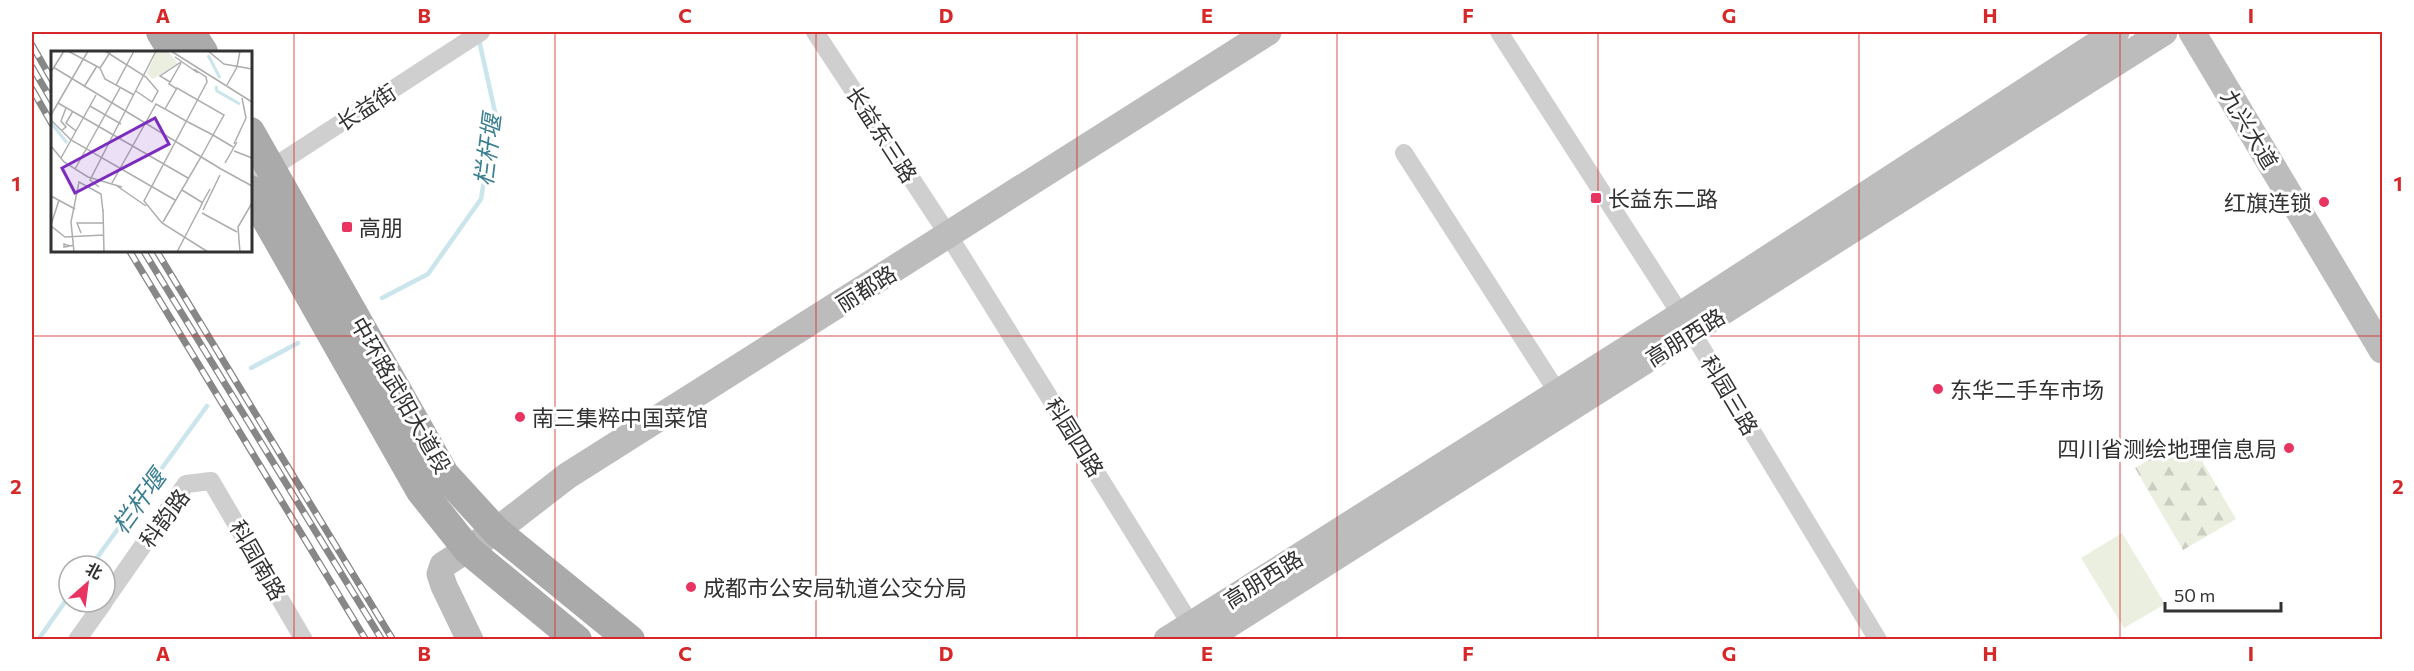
<svg xmlns="http://www.w3.org/2000/svg" width="2414" height="671" font-family="Commissioner,'Noto Sans SC',sans-serif">
  <style>
    .grass { fill: #ebefe0 }
    .forest { fill: url(#forest-firs) }
    .lines { fill: none; stroke-linecap: round; stroke-linejoin: round }
    .stream { stroke: #cae5ec; stroke-width: 4.5 }
    .street { stroke: #cfcfcf; stroke-width: 18 }
    .secondary { stroke: #bcbcbc; stroke-width: 27 }
    .primary { stroke: #aaa; stroke-width: 30 }
    .rail-casing { stroke: #878787; stroke-width: 7 }
    .rail { stroke: #fff; stroke-width: 4.5; stroke-dasharray: 14; stroke-linecap: butt }
    .grid { fill: none; stroke: #d62828; stroke-width: 1.5; stroke-opacity: 0.55 }
    .poi-dot { fill: #e93462; stroke: #fff; stroke-width: 2 }
    .labels { text-anchor: middle; dominant-baseline: central; stroke-width: 6; stroke-linejoin: round; paint-order: stroke }
    .street-label { font-size: 22px; fill: #323232; stroke: #fff }
    .poi-label { font-size: 22px; fill: #323232; stroke: #fff; text-anchor: start }
    .water-label { font-size: 24px; font-style: italic; fill: #3b7f90; stroke: #fff }
    .inset-river { fill: none; stroke: #cae5ec; stroke-width: 3 }
    .inset-road { fill: none; stroke: #adadad; stroke-width: 1.5 }
    .view { fill: #7b2cbf; fill-opacity: 0.15; stroke: #7b2cbf; stroke-width: 3 }
    .inset-edge { fill: none; stroke: #323232; stroke-width: 3 }
    .neatline { fill: none; stroke: #d62828; stroke-width: 2 }
    .grid-label { font-size: 20px; text-anchor: middle; font-weight: bold; fill: #d62828 }
  </style>
  <defs>
    <pattern id="forest-firs" width="22" height="20" patternUnits="userSpaceOnUse" patternTransform="scale(1.5)"><rect width="22" height="20" fill="#ebefe0"/><path d="M5 1l3.5 6h-7zM16 11l3.5 6h-7z" fill="#cacdc1"/></pattern>
  </defs>
  <rect width="100%" height="100%" fill="#fff"/>
  <polygon class="grass" points="2122,533 2165,604 2124,628 2081,558"/>
  <polygon class="forest" points="2188,437 2236,519 2183,550 2135,468"/>
  <g class="lines">
    <g class="stream">
      <polyline points="382,298 428,274 481,199 495,112 479,40"/>
      <polyline points="251,368 298,343"/>
      <polyline points="91,566 207,406"/>
      <polyline points="38,640 69,596"/>
    </g>
    <g class="street">
      <polyline points="815,32 949,236 1196,633"/>
      <polyline points="1499,32 1692,332 1878,640"/>
      <polyline points="1404,153 1558,393"/>
      <polyline points="250,182 481,32"/>
      <polyline points="105,600 186,484 211,481 304,640"/>
      <polyline points="77,640 104,602"/>
    </g>
    <g class="secondary">
      <polyline points="2192,32 2382,350"/>
      <polyline points="470,640 444,586 440,574 443,565 496,531 567,476 1268,32"/>
      <polyline points="1167,640 1681,315 2116,32"/>
      <polyline points="1204,640 2164,32"/>
    </g>
    <g class="primary">
      <polyline points="161,32 173,52"/>
      <polyline points="190,32 203,52"/>
      <polyline points="250,132 444,474 496,531 630,640"/>
      <polyline points="250,190 421,491 468,550 577,640"/>
    </g>
    <g class="rail-casing">
      <g id="rail">
        <polyline points="32,45 52,80"/>
        <polyline points="32,67 52,101"/>
        <polyline points="32,89 52,124"/>
        <polyline points="129,250 366,640"/>
        <polyline points="143,250 382,640"/>
        <polyline points="156,250 393,640"/>
      </g>
    </g>
    <use href="#rail" class="rail"/>
  </g>
  <path class="grid" d="M 294,32 L 294,640M 555,32 L 555,640M 816,32 L 816,640M 1077,32 L 1077,640M 1337,32 L 1337,640M 1598,32 L 1598,640M 1859,32 L 1859,640M 2120,32 L 2120,640M 32,336 L 2382,336"/>
  <g class="poi-dot">
    <rect x="1590" y="192" width="12" height="12" rx="3"/>
    <circle cx="2324" cy="202" r="6"/>
    <rect x="341" y="221" width="12" height="12" rx="3"/>
    <circle cx="1938" cy="389" r="6"/>
    <circle cx="520" cy="417" r="6"/>
    <circle cx="2289" cy="448" r="6"/>
    <circle cx="691" cy="587" r="6"/>
  </g>
  <g class="labels">
    <g class="street-label">
      <text transform="translate(366 107) rotate(-33)">长益街</text>
      <text transform="translate(2250 129) rotate(59)">九兴大道</text>
      <text transform="translate(882 134) rotate(57)">长益东三路</text>
      <text transform="translate(866 288) rotate(-32)">丽都路</text>
      <text transform="translate(1685 337) rotate(-32)">高朋西路</text>
      <text transform="translate(401 395) rotate(60)">中环路武阳大道段</text>
      <text transform="translate(1730 395) rotate(59)">科园三路</text>
      <text transform="translate(1075 437) rotate(58)">科园四路</text>
      <text transform="translate(164 518) rotate(-53)">科韵路</text>
      <text transform="translate(258 560) rotate(60)">科园南路</text>
      <text transform="translate(1263 579) rotate(-32)">高朋西路</text>
    </g>
    <g class="poi-label">
      <text x="1608" y="198">长益东二路</text>
      <text x="2312" y="202" text-anchor="end">红旗连锁</text>
      <text x="359" y="227">高朋</text>
      <text x="1950" y="389">东华二手车市场</text>
      <text x="532" y="417">南三集粹中国菜馆</text>
      <text x="2277" y="448" text-anchor="end">四川省测绘地理信息局</text>
      <text x="703" y="587">成都市公安局轨道公交分局</text>
    </g>
    <g class="water-label">
      <text transform="translate(487 150) rotate(-83)">栏杆堰</text>
      <text transform="translate(138 501) rotate(-54)">栏杆堰</text>
    </g>
  </g>
  <g transform="translate(51 51)">
    <rect width="201" height="201" fill="#fff"/>
    <path d="M 106,0 L 116,0 L 127,12 L 102,28 L 96,22 Z" fill="#ebefe0"/>
    <path class="inset-river" d="M 157,4 L 169,27M 165,35 L 166,40 L 189,53M 1,73 L 16,92"/>
    <path class="inset-road" d="M 17,0 L 49,17M 54,0 L 95,26 L 107,40 L 101,51 L 85,40M 120,0 L 201,51M 157,0 L 173,13 L 201,18M 124,6 L 147,22M 2,16 L 170,118M 49,17 L 54,28 L 83,44M 49,17 L 60,0M 143,18 L 155,26 L 156,31 L 93,150 L 111,172 L 157,201M 0,21 L 13,0M 119,31 L 109,25 L 130,11M 65,34 L 83,0M 176,34 L 186,16 L 189,0M 33,36 L 46,15M 126,38 L 118,33 L 130,12M 7,52 L 137,127M 39,55 L 70,73M 22,60 L 15,72 L 25,80M 0,64 L 37,0M 0,69 L 20,89 L 124,149M 10,80 L 15,76 L 10,70 L 15,57M 183,93 L 195,67 L 191,47M 0,95 L 13,111 L 37,126 L 71,136M 183,100 L 201,107M 10,107 L 45,44M 174,112 L 186,91M 24,118 L 69,37M 170,118 L 201,135M 61,132 L 105,53 L 114,58M 66,135 L 95,155M 48,136 L 39,129 L 105,0M 131,139 L 152,152M 0,145 L 24,158M 150,154 L 159,138M 52,158 L 53,201M 152,159 L 169,124M 151,162 L 186,181M 112,171 L 150,106 L 162,84 L 173,64 L 126,37 L 114,58 L 135,70 L 162,84 L 182,96M 0,174 L 8,149M 0,175 L 14,186 L 53,184M 30,182 L 26,172 L 52,172M 19,195 L 13,193 L 13,196 L 19,195 L 23,194M 23,201 L 20,171 L 28,131 L 50,143 L 52,161M 126,201 L 151,153M 189,201 L 187,176 L 201,152"/>
    <path class="view" d="M 104,67 L 118,93 L 24,142 L 11,117 Z"/>
    <rect width="201" height="201" class="inset-edge"/>
  </g>
  <rect width="2414" height="671" fill="none" stroke="#ffffff" stroke-width="66"/>
  <g transform="translate(87 584) rotate(28)"><circle r="28" fill="#ffffff" stroke="#adadad" stroke-width="1.5"/>
  <path d="M0-4.5L10 22L0 15L-10 22Z" fill="#e93462"/>
  <text y="-9" font-size="16" font-weight="bold" text-anchor="middle" fill="#323232">北</text>
  </g>
  <path d="M2165 602v9h116v-9" fill="none" stroke="#323232" stroke-width="3"/>
  <text x="2174" y="602" font-size="18" fill="#323232" stroke="#ffffff" stroke-width="4.5" paint-order="stroke">50 m</text>
  <rect x="33" y="33" width="2348" height="605" class="neatline"/>
  <g class="grid-label">
    <text x="163" y="23">A</text>
    <text x="424" y="23">B</text>
    <text x="685" y="23">C</text>
    <text x="946" y="23">D</text>
    <text x="1207" y="23">E</text>
    <text x="1468" y="23">F</text>
    <text x="1729" y="23">G</text>
    <text x="1990" y="23">H</text>
    <text x="2251" y="23">I</text>
    <text x="16" y="191">1</text>
    <text x="2398" y="191">1</text>
    <text x="16" y="494">2</text>
    <text x="2398" y="494">2</text>
    <text x="163" y="661">A</text>
    <text x="424" y="661">B</text>
    <text x="685" y="661">C</text>
    <text x="946" y="661">D</text>
    <text x="1207" y="661">E</text>
    <text x="1468" y="661">F</text>
    <text x="1729" y="661">G</text>
    <text x="1990" y="661">H</text>
    <text x="2251" y="661">I</text>
  </g>
</svg>
